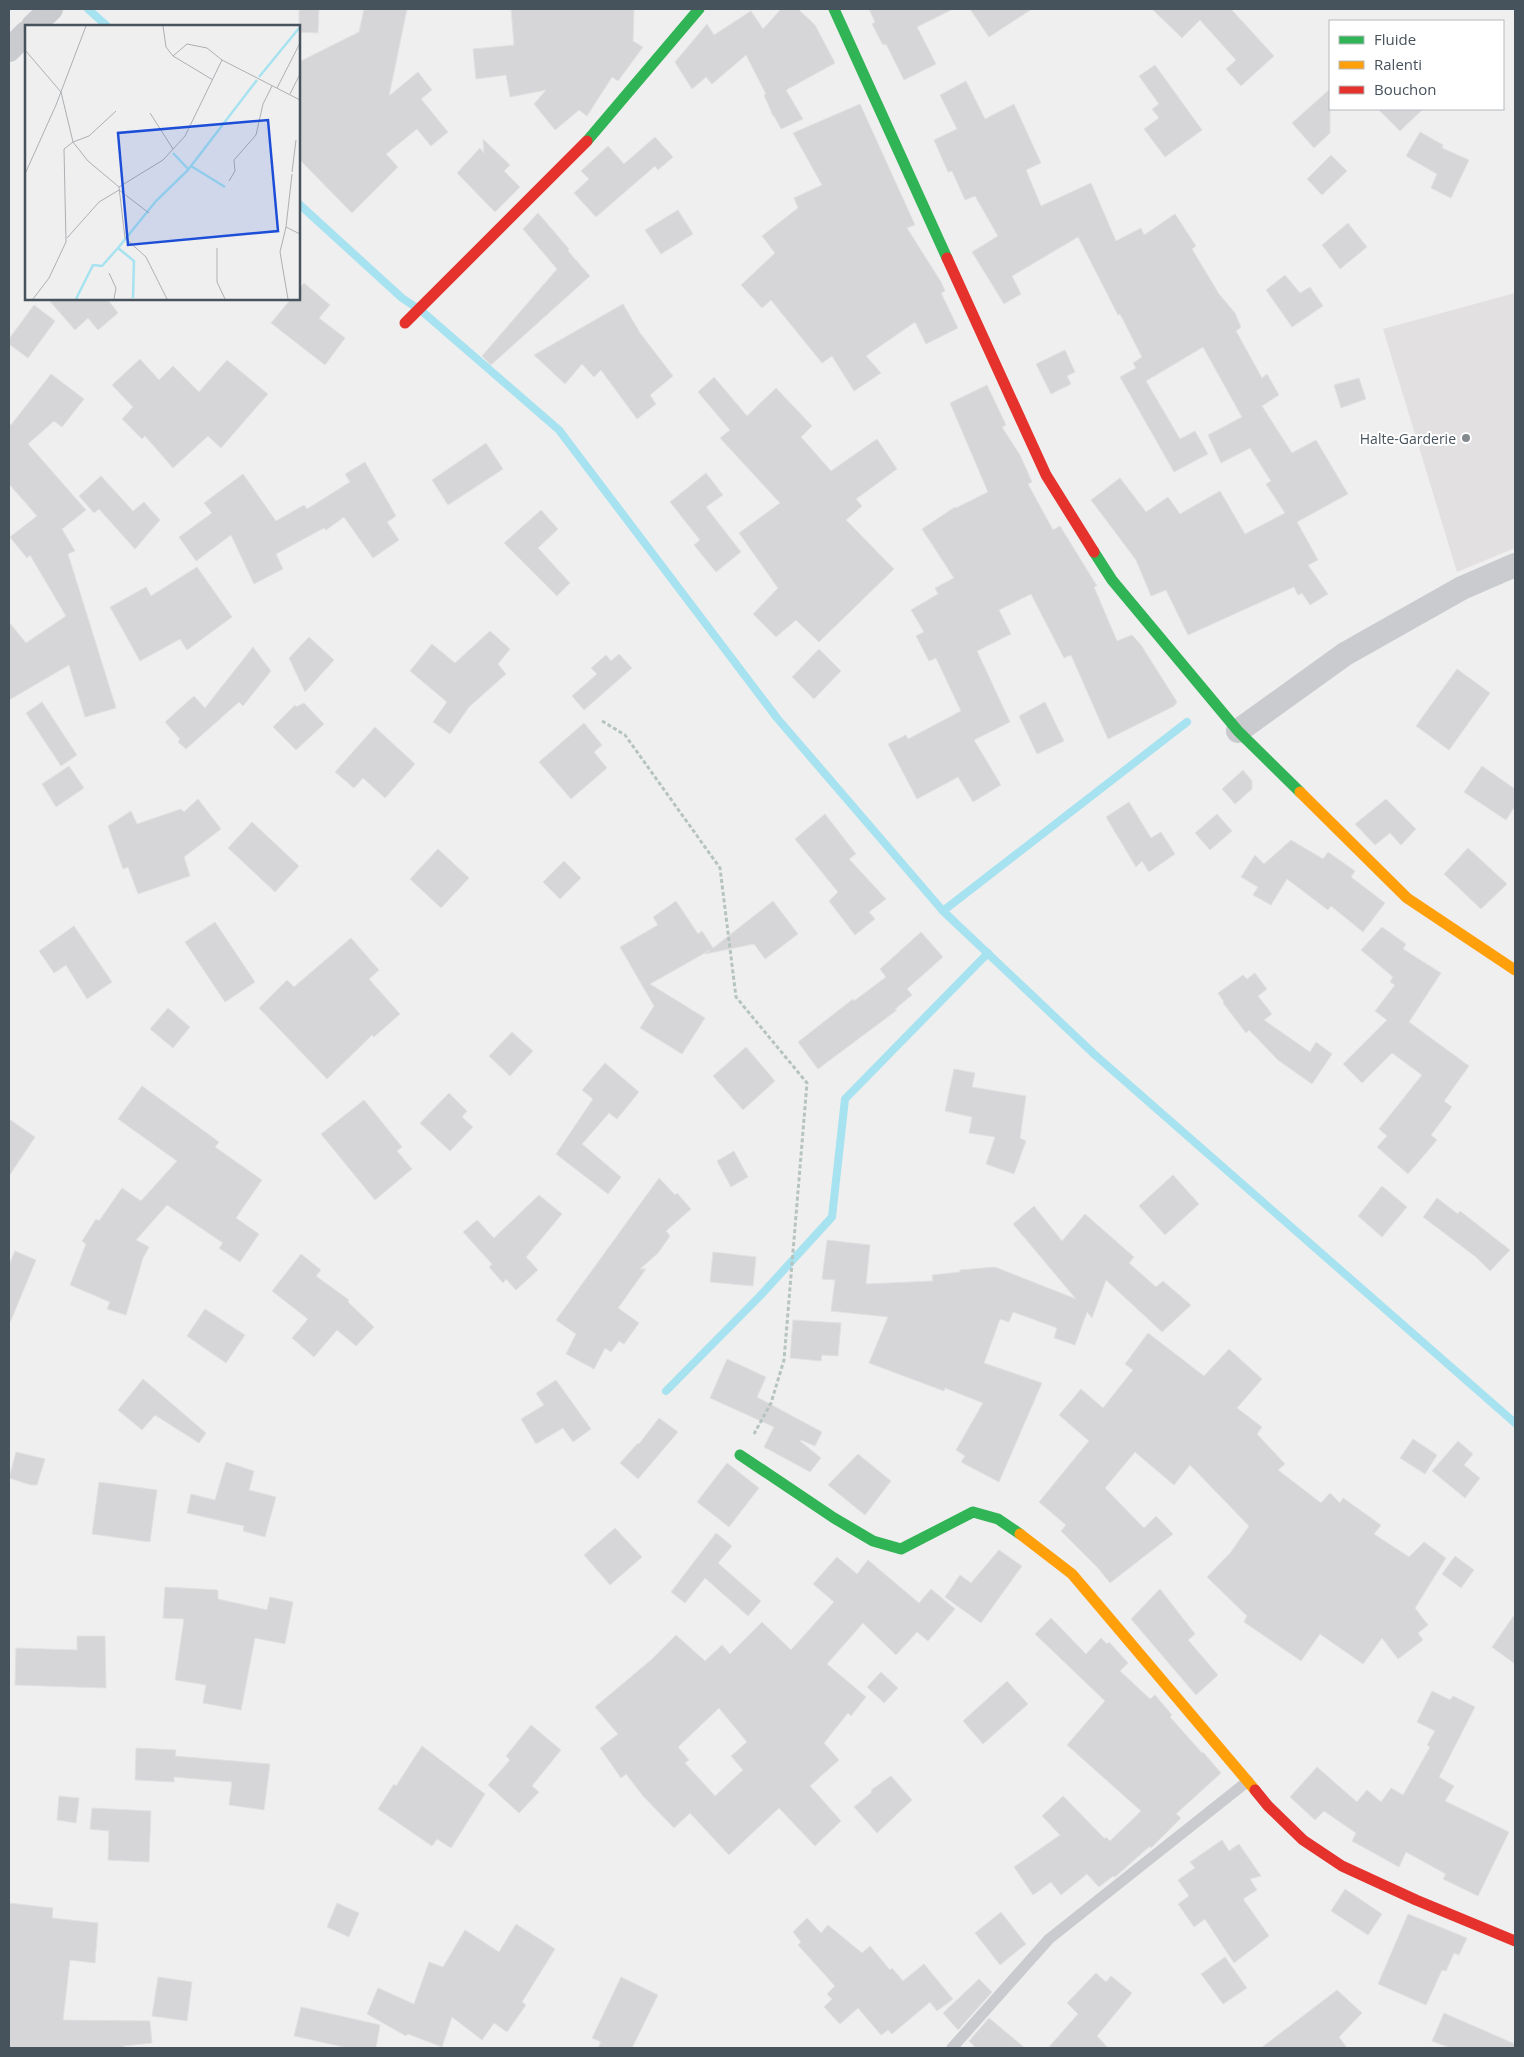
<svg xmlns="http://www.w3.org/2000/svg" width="1524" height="2057" font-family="'Open Sans',sans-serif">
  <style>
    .education { fill: #e2e0e1 }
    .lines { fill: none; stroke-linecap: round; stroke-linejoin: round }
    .stream { stroke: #a6e2ef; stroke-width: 8 }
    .building { fill: #d6d6d8; stroke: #e1e1e2; fill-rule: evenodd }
    .path { stroke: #b6c4bf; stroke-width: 3; stroke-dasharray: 4 2.5; stroke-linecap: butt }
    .lane { stroke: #c9cbce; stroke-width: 11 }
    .street { stroke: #c9cbce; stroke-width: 24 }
    .fast { stroke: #30b455; stroke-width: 11 }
    .slow { stroke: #ff9f0a; stroke-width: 11 }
    .jam { stroke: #e5322d; stroke-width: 11 }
    .poi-dot { fill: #82898f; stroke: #fff; stroke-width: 2 }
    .labels { text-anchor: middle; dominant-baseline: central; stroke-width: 4; stroke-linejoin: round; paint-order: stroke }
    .poi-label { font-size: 14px; fill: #46525c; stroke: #fff; text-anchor: end }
    .inset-river { fill: none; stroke: #a6e2ef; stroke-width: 2.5 }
    .inset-road { fill: none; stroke: #acb0b4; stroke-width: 1 }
    .view { fill: #1d4ed8; fill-opacity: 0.15; stroke: #1d4ed8; stroke-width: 2.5 }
    .inset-edge { fill: none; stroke: #46525c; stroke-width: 2.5 }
  </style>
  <rect width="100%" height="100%" fill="#f0efef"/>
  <polygon class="education" points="1515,293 1515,548 1457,572 1383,329"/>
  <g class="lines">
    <g class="stream">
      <polyline points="88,9 107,26"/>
      <polyline points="299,204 402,298 414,306"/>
      <polyline points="424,313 559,430 777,718 943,911 1094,1054 1515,1423"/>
      <polyline points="943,911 1187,722"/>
      <polyline points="666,1391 760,1296 832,1217 845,1099 988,953"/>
    </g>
  </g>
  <g class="building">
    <polygon points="299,9 319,9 318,33 299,32"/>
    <polygon points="364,9 407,9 389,96 418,72 432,90 421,99 448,132 431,146 417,129 386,154 398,167 352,213 299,159 299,62 359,32"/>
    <polygon points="511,9 634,9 633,41 643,47 618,81 612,77 587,116 579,110 555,130 534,104 546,90 510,97 506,75 476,79 473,49 514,45"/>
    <polygon points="781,9 798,9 815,25 835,63 786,90 803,119 781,129 774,116 773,116 764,95 766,94 746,55 712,84 706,77 692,89 675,62 707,24 714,35 751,11 763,29"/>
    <polygon points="869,9 953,9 917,27 936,64 904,80 886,44 883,45 872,24 875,22"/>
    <polygon points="970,9 1032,9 989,37"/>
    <polygon points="1152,9 1231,9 1274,56 1241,86 1226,69 1236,60 1200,20 1182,38"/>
    <polygon points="1155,65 1202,130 1165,157 1144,129 1159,118 1152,109 1159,104 1139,76"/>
    <polygon points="966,81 985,119 1014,104 1041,163 1026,170 1041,206 1091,183 1116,241 1141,228 1144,235 1175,214 1196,246 1192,249 1219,294 1235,313 1241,327 1236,331 1262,378 1267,374 1279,395 1262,406 1292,453 1316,440 1348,494 1297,522 1318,560 1308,565 1328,594 1310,605 1302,593 1298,595 1294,587 1188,635 1166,590 1151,596 1136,560 1091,500 1120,478 1146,512 1168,497 1180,514 1220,491 1245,534 1285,513 1266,484 1271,481 1250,448 1221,463 1208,435 1242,417 1203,347 1146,381 1180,439 1195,431 1208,454 1174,472 1120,377 1136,368 1133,363 1142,357 1120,314 1118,315 1078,237 1012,276 1021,294 1004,304 972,252 998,236 975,196 965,200 952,171 948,172 934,140 957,129 940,95"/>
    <polygon points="1330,89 1330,133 1314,148 1292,123"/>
    <polygon points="860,104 915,225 907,228 941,282 945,291 941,293 958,328 926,344 915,322 866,356 881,373 854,391 832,356 822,363 771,300 762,308 741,285 775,253 762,236 798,208 794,198 822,185 793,133"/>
    <polygon points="1378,109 1423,109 1400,131"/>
    <polygon points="1420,132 1443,145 1442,148 1469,160 1451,198 1431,188 1437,174 1406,156"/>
    <polygon points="655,137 673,157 658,170 655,166 596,217 574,193 589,179 581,171 608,146 624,164"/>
    <polygon points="483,139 510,165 504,171 520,187 495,212 457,173 480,148 484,153"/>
    <polygon points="1331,155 1347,171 1322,195 1307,179"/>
    <polygon points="678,210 693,234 661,254 645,230"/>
    <polygon points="538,213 569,249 568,251 590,276 491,365 482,356 557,269 523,229"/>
    <polygon points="1348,223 1367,247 1340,269 1322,245"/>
    <polygon points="1285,275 1300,293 1310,287 1323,306 1292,327 1266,290"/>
    <polygon points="304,283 330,305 319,318 345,338 325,365 271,323 291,299 299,299 299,289"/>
    <polygon points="48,299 110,299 108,300 118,313 98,330 88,318 75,330"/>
    <polygon points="623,304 640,333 673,376 650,395 656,404 637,419 601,370 594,377 582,364 565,384 534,355"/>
    <polygon points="34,305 55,321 28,358 9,344 9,339"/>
    <polygon points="1065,350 1075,372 1067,376 1071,384 1051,394 1036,364"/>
    <polygon points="140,359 159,380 173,366 199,392 227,360 268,394 221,448 208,436 173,468 145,436 142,439 122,419 133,407 112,385"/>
    <polygon points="51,374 84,399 62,427 54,421 28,444 86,510 62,529 75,551 68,554 116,708 85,717 69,665 9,700 9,622 26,643 66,616 30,555 27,558 10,537 37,516 9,484 9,423 11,425"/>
    <polygon points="714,377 747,416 776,388 812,426 801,437 831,471 877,439 897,469 856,499 862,506 846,520 894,569 819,642 796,620 776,637 753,614 778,588 739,533 780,503 720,438 730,430 698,392"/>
    <polygon points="1359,378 1366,399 1341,408 1334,385"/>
    <polygon points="987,385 1006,425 1002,427 1020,455 1032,482 1028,484 1053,530 1060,526 1097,586 1094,587 1117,641 1132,635 1141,645 1177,702 1174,706 1108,739 1071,655 1064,658 1031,594 999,610 1011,634 977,651 1010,722 974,740 1001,785 973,802 958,777 917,799 888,744 906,735 908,739 961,711 936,658 929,661 916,636 924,632 911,610 938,594 935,588 954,578 922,529 955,507 956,508 988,492 950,403"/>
    <polygon points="486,443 503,469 448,505 432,480"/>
    <polygon points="365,462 396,516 387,522 399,540 373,558 344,517 326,530 324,528 276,554 283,569 254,584 231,535 196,561 179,537 212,513 204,503 243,474 276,521 304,505 307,509 350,482 345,474"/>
    <polygon points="706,473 723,495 706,507 741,552 716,572 694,545 700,540 670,502"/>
    <polygon points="101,476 133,511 144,502 160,520 135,549 99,509 94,513 79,496"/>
    <polygon points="541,510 558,529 538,548 570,583 557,596 504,543"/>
    <polygon points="197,567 232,617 187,650 180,639 140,661 110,607 146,587 151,596"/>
    <polygon points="490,631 510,649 498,664 506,674 469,707 450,734 433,722 447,702 410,671 432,644 455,663"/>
    <polygon points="309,637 334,660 305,692 289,658"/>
    <polygon points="253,647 271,671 243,706 239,702 186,749 178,742 180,739 165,722 194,696 205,708"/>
    <polygon points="819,649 841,671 814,699 792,677"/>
    <polygon points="619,654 632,668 584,710 572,696 597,674 591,668 606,655 611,661"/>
    <polygon points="1457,669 1490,693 1449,750 1416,726"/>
    <polygon points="42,702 77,755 61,766 26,713"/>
    <polygon points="1045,702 1064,741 1037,754 1019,716"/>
    <polygon points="304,703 324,724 296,750 273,727 295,705 296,707"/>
    <polygon points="584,723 602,745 594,752 607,768 571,799 539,762"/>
    <polygon points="375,727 415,764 385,798 363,778 354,788 335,772"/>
    <polygon points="69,766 84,788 56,807 42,784"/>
    <polygon points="1482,766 1515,789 1515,806 1506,820 1464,792"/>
    <polygon points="1243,770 1252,781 1252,789 1235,804 1222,789"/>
    <polygon points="198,799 221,829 184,857 190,876 138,894 128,867 123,869 108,826 131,811 137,824 181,809 184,812"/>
    <polygon points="1386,799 1416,829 1401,845 1390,833 1375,845 1355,824"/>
    <polygon points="1129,802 1151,838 1161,832 1175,854 1149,872 1142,861 1136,867 1106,817"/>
    <polygon points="825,814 856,854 849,859 886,899 869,912 875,919 855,935 829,901 838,892 795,839"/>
    <polygon points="1217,814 1232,831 1210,850 1195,833"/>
    <polygon points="252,822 299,866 275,892 228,848"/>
    <polygon points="1291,840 1323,859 1328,852 1355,871 1351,877 1385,903 1363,932 1331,906 1328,910 1287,879 1271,905 1253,895 1258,887 1241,877 1255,855 1264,864"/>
    <polygon points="1468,848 1507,884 1481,909 1444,874"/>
    <polygon points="438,849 469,878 441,908 410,879"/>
    <polygon points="564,861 581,878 560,899 543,882"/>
    <polygon points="676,901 698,934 702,931 713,948 773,901 798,934 765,959 754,944 705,954 710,950 650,984 705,1018 682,1054 640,1028 654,1006 620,947 658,925 653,917"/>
    <polygon points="215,922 255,982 225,1002 185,942"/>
    <polygon points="74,926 112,982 87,999 66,965 54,973 39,951"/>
    <polygon points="1382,927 1406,944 1403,949 1441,973 1409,1022 1469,1066 1444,1101 1452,1107 1431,1135 1437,1140 1408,1174 1377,1147 1387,1136 1379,1129 1422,1075 1392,1053 1362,1083 1343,1064 1387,1020 1375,1011 1395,985 1390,982 1393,977 1361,950"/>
    <polygon points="921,932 943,957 907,989 912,995 895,1009 897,1010 818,1069 798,1042 853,999 854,1001 886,977 880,969"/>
    <polygon points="351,938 379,970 369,979 400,1014 374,1037 372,1035 327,1079 259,1008 287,980 294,987"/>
    <polygon points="1255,973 1267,989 1258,996 1272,1014 1264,1020 1310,1052 1316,1042 1332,1054 1312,1084 1278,1060 1249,1030 1246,1033 1223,1003 1224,1002 1218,993 1243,975 1247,979"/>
    <polygon points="168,1008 190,1027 173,1048 150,1029"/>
    <polygon points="512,1032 533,1051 510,1076 489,1056"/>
    <polygon points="746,1047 775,1081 743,1110 713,1076"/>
    <polygon points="605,1063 639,1092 617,1119 609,1113 582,1144 621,1177 608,1194 556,1154 593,1099 582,1090"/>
    <polygon points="954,1069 975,1073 972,1087 1026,1096 1020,1138 1026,1141 1014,1174 986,1164 995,1137 969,1133 972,1117 945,1111"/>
    <polygon points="142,1086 219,1142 215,1147 262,1180 236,1218 259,1234 240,1262 219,1248 223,1243 167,1205 136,1240 149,1247 143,1258 126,1315 107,1309 110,1302 70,1285 86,1244 82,1241 96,1219 99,1221 122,1188 141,1201 177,1161 118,1119"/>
    <polygon points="449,1093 467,1111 462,1117 473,1127 450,1151 420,1123"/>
    <polygon points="364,1100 402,1147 397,1151 412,1169 375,1200 321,1134"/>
    <polygon points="9,1119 35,1137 9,1176"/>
    <polygon points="734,1151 748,1177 731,1187 717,1161"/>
    <polygon points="1173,1175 1199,1204 1165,1235 1139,1206"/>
    <polygon points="659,1178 675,1195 677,1193 691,1209 666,1231 670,1236 658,1253 640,1269 646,1269 618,1308 639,1323 624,1344 619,1341 611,1352 605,1348 594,1369 566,1354 576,1334 556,1320"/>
    <polygon points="1382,1186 1407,1207 1382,1237 1358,1216"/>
    <polygon points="539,1195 562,1214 526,1257 538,1270 516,1290 506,1279 503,1283 489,1267 492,1264 463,1232 477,1220 494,1238"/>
    <polygon points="1437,1198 1458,1214 1460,1211 1510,1250 1490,1271 1476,1257 1423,1217"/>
    <polygon points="1034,1206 1062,1241 1085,1214 1134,1257 1129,1263 1156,1287 1163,1281 1191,1305 1162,1332 1106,1280 1092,1318 1087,1312 1075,1345 1054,1338 1057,1328 1013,1312 1009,1322 1000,1319 984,1363 1042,1383 999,1482 961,1462 965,1456 956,1450 983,1403 945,1388 944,1391 869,1363 888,1317 831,1311 835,1280 822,1279 827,1240 870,1245 866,1284 933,1281 932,1275 960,1272 960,1270 995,1267 1076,1299 1013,1224"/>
    <polygon points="15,1251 36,1260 9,1325 9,1265"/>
    <polygon points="713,1252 756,1257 753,1286 710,1282"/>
    <polygon points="301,1254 321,1270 316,1276 349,1300 348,1302 374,1327 356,1346 337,1330 314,1357 292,1338 308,1319 272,1291"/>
    <polygon points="205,1309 245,1335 226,1363 187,1336"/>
    <polygon points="793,1320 841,1323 838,1356 822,1355 821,1361 790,1358"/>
    <polygon points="1148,1333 1204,1376 1229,1349 1262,1379 1237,1408 1262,1427 1257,1434 1285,1464 1278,1470 1321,1503 1330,1493 1340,1503 1343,1498 1381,1525 1374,1534 1409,1557 1424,1542 1446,1558 1415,1608 1428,1625 1418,1633 1423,1640 1398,1659 1382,1638 1363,1664 1320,1634 1301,1661 1244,1622 1247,1616 1207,1577 1231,1552 1249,1526 1190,1465 1174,1485 1135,1452 1105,1488 1144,1528 1156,1516 1173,1534 1110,1583 1098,1568 1061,1531 1066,1525 1039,1502 1089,1441 1059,1415 1081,1389 1103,1408 1133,1370 1125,1364"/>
    <polygon points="727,1359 766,1377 757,1397 822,1432 815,1446 801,1440 800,1441 821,1458 810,1472 764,1447 774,1427 710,1398"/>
    <polygon points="143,1379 206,1433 199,1443 155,1415 142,1430 118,1410"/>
    <polygon points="556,1380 591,1429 573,1442 563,1428 536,1444 521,1419 544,1405 536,1393"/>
    <polygon points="659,1418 678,1432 638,1479 620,1463 638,1443 639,1444"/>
    <polygon points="1413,1439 1437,1455 1425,1474 1400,1458"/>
    <polygon points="1458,1441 1473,1454 1464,1465 1480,1478 1465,1498 1432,1471"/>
    <polygon points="16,1452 45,1459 37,1485 31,1485 9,1478"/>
    <polygon points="858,1454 891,1481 865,1515 828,1485"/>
    <polygon points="226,1462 254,1471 249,1490 276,1497 265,1537 243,1531 244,1526 187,1513 191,1494 215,1500"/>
    <polygon points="727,1463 759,1488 729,1527 697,1502"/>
    <polygon points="99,1482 157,1490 150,1542 92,1534"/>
    <polygon points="615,1528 642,1557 610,1585 584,1555"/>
    <polygon points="716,1533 732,1546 718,1563 761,1601 748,1616 705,1578 685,1603 671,1592"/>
    <polygon points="999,1550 1022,1566 981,1623 945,1597 960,1575 971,1583"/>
    <polygon points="1455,1556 1474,1570 1461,1588 1442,1574"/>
    <path d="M 837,1557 L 857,1574 L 868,1560 L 919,1603 L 931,1589 L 955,1609 L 928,1641 L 917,1632 L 896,1655 L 863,1623 L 827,1664 L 866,1697 L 851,1716 L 848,1713 L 824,1743 L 839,1760 L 810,1786 L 841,1821 L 815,1846 L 779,1808 L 729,1855 L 690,1813 L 674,1828 L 643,1796 L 626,1774 L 621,1778 L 600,1748 L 618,1734 L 595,1707 L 651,1660 L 676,1635 L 705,1661 L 722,1645 L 730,1654 L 762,1622 L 791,1650 L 834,1602 L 813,1584 ZM 719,1708 L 747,1742 L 731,1756 L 743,1770 L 715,1796 L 685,1763 L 689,1760 L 678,1747 Z"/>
    <polygon points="165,1587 218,1590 218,1599 267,1610 270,1597 293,1602 285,1644 255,1638 241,1710 203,1703 206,1685 175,1680 184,1619 163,1618"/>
    <polygon points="1160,1589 1195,1634 1188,1640 1218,1675 1196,1695 1131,1619"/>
    <polygon points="1515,1614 1515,1664 1492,1647"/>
    <polygon points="1051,1618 1086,1654 1101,1638 1107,1644 1109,1642 1128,1663 1120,1671 1150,1699 1155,1695 1172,1715 1170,1717 1202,1753 1203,1752 1221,1773 1176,1814 1181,1818 1151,1848 1150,1846 1115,1877 1113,1876 1099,1887 1087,1874 1061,1895 1051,1882 1033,1895 1014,1867 1060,1835 1042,1816 1063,1796 1105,1839 1106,1837 1110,1841 1141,1811 1067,1745 1105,1701 1035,1634"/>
    <polygon points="77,1636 105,1636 106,1688 15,1685 16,1648 77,1650"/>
    <polygon points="881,1672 898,1688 884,1703 867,1687"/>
    <polygon points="1007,1681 1028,1704 983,1744 963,1721"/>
    <polygon points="1432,1691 1450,1700 1453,1696 1475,1707 1439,1777 1454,1786 1445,1801 1509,1832 1478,1896 1443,1879 1446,1874 1406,1852 1399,1867 1352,1841 1356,1833 1324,1811 1315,1820 1290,1797 1317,1767 1357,1802 1367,1790 1381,1802 1391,1788 1403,1795 1430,1747 1427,1745 1435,1731 1417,1722"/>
    <polygon points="531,1725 561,1750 532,1786 539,1792 519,1813 488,1785 510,1760 506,1756"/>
    <polygon points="422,1746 485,1794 451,1848 437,1839 432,1846 378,1809 394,1784 396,1786"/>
    <polygon points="136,1748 176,1750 175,1756 270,1764 264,1810 229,1805 232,1782 174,1777 174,1782 135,1780"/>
    <polygon points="891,1776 912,1800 877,1833 854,1807 872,1792 871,1790"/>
    <polygon points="59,1796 79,1798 76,1823 57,1820"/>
    <polygon points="92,1808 151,1811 149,1862 108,1860 109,1831 90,1829"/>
    <polygon points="1222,1840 1229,1851 1239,1844 1261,1876 1250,1879 1257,1890 1243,1899 1269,1936 1234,1963 1205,1919 1194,1927 1178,1904 1189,1896 1178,1880 1195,1868 1190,1862"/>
    <polygon points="1345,1889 1382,1914 1368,1935 1331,1911"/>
    <polygon points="9,1903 53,1908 52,1918 98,1923 95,1963 70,1960 63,2020 150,2021 152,2043 124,2046 124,2048 9,2048"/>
    <polygon points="337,1903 359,1913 349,1937 327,1927"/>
    <polygon points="1001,1912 1026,1944 1000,1965 975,1933"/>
    <polygon points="1408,1914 1467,1938 1459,1955 1454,1953 1446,1971 1442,1970 1426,2005 1378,1984"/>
    <polygon points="807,1918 821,1933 828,1925 862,1953 870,1946 890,1970 892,1968 903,1981 924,1964 953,1999 937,2011 930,2002 892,2034 888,2030 881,2035 858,2008 840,2024 824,2007 832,1999 827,1994 835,1986 798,1945 801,1942 793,1932"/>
    <polygon points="516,1924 555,1949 522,2002 526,2005 507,2032 494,2023 482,2040 452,2017 442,2047 408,2034 406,2036 367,2014 378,1988 414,2004 429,1962 443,1967 465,1930 499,1952"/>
    <polygon points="1225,1957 1247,1988 1223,2004 1201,1974"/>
    <polygon points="1096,1973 1106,1982 1111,1976 1132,1993 1097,2036 1108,2048 1048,2048 1078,2014 1067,2003"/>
    <polygon points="158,1977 192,1982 187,2021 152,2016"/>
    <polygon points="621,1977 658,1995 632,2048 598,2048 601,2042 592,2038"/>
    <polygon points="979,1979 992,1992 958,2030 943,2013"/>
    <polygon points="1337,1990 1362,2013 1339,2037 1347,2048 1261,2048"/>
    <polygon points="301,2007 380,2025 376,2048 348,2048 294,2036"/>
    <polygon points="1444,2013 1515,2044 1515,2048 1450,2048 1432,2041"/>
    <polygon points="989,2018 1025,2048 976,2048 969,2041"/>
  </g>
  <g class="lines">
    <polyline class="path" points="602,721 625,735 720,868 736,997 807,1083 784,1360 771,1403 754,1434"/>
    <polyline class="lane" points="952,2048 1049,1939 1248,1781"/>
    <g class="street">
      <polyline points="33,26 51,9"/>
      <polyline points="9,50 26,33"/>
      <polyline points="1238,731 1345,654 1462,588 1515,565"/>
    </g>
    <g class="fast">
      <polyline points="834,9 947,258"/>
      <polyline points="587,141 699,9"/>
      <polyline points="1094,552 1112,580 1238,731 1300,792"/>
      <polyline points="740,1455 834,1518 873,1541 901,1549 973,1512 998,1519 1020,1534"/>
    </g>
    <g class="slow">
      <polyline points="1300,792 1407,898 1515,970"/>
      <polyline points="1020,1534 1072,1574 1255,1790"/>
    </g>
    <g class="jam">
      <polyline points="947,258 1046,475 1094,552"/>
      <polyline points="405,323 587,141"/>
      <polyline points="1255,1790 1268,1806 1303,1840 1342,1866 1416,1900 1515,1941"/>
    </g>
  </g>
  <circle class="poi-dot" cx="1466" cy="438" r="5"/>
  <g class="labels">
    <g class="poi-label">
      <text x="1456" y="438">Halte-Garderie</text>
    </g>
  </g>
  <g transform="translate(25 25)">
    <rect width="275" height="275" fill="#f0efef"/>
    <path class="inset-river" d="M 234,52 L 275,2M 148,128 L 163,144M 166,141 L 200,162M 108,273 L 109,236 L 93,223 L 131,176 L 163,145 L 232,55M 51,274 L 68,240 L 77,241 L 92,224"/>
    <path class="inset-road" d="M 138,1 L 141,22 L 148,31 L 188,55M 0,25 L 36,67 L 48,117 L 63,136 L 94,162M 148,31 L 162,19 L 182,23 L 197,35M 252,63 L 275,18M 265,69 L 275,49M 125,88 L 148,124M 267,147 L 271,115M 0,149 L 31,80 L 61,1M 267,149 L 261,202 L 275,209M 204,156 L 210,146 L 209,135 L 231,110 L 238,79 L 247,61M 261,202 L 255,227 L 263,274M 42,213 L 74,177 L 94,165 L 124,188M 192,223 L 192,257 L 200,274M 84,248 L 91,263 L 89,274M 8,274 L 24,253 L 41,217 L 39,124 L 48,117 L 64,111 L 91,86M 142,274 L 121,232 L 100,213 L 94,162 L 138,135 L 160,111 L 197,35 L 275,75"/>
    <path class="view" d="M 243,95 L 253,206 L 103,220 L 93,108 Z"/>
    <rect width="275" height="275" class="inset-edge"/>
  </g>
  <rect width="1524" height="2057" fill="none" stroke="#46525c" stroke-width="20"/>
  <rect x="1329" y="20" width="175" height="90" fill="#ffffff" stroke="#b5babe"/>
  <rect x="1339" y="36" width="25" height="8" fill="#30b455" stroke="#b5babe"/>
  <text x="1374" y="45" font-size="15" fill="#46525c">Fluide</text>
  <rect x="1339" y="61" width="25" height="8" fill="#ff9f0a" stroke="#b5babe"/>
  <text x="1374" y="70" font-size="15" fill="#46525c">Ralenti</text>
  <rect x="1339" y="86" width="25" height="8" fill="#e5322d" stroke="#b5babe"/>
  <text x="1374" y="95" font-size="15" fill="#46525c">Bouchon</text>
</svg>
